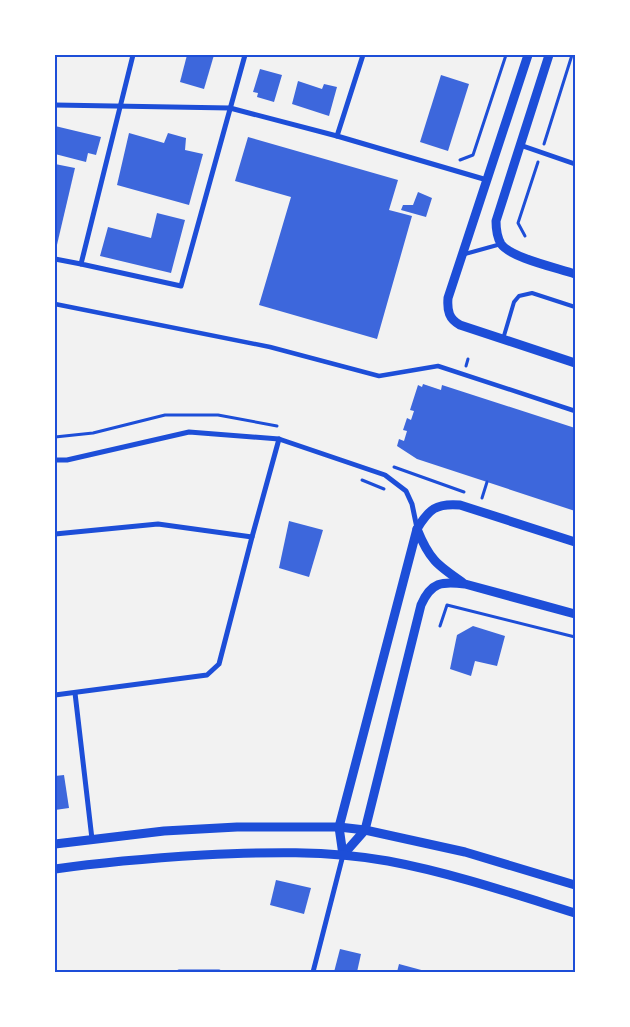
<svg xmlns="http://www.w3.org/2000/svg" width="630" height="1027" font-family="Cabin,sans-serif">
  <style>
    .building { fill: #3d67dc }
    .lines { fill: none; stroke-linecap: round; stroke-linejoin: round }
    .path { stroke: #1d4ed8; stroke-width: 3 }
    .service { stroke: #1d4ed8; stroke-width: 4 }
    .pedestrian { stroke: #1d4ed8; stroke-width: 4.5 }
    .minor { stroke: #1d4ed8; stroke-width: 5 }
    .tertiary { stroke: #1d4ed8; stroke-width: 9 }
    .neatline { fill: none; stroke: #1d4ed8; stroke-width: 2 }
  </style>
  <rect width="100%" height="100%" fill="#f2f2f2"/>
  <g class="building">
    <polygon points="187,55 214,55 204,89 180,82"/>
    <polygon points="260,69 282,75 274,102 257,97 258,93 253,92"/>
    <polygon points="441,75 469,84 448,151 420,142"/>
    <polygon points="298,81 322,89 324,84 337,87 329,116 292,104"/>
    <polygon points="55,126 101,137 96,155 88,153 86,162 55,154"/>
    <polygon points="129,133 164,143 168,133 186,138 185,150 203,154 189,205 117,185"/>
    <polygon points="248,137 398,180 389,210 412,216 377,339 259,305 291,197 235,181"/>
    <polygon points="55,164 75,168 56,249 55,249"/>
    <polygon points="418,192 432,198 426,217 401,210 403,205 413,205"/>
    <polygon points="157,213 185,220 171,273 100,256 108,227 151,238"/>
    <polygon points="423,384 441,390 442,385 575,428 575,511 417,459 397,446 399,439 404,441 407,431 403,430 407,418 411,420 414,411 410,410 418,385 422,387"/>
    <polygon points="289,521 323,530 309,577 279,568"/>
    <polygon points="473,626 505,636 497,666 475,661 471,676 450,669 457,635"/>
    <polygon points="64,775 69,808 55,810 55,776"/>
    <polygon points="276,880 311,888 304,914 270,905"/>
    <polygon points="340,949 361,954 357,972 334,972"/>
    <polygon points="399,964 425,971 425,972 397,972"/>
  </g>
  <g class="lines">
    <g class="path">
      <polyline points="544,144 572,55"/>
      <polyline points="460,160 473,155 506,55"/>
      <polyline points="525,236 518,223 538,162"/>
      <polyline points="466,366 468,359"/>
      <polyline points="55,437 93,433 165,415 218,415 277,426"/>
      <polyline points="394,467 464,492"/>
      <polyline points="362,480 384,489"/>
      <polyline points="482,498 487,482"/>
      <polyline points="440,626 447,605 575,637"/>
    </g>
    <g class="service">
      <polyline points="465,254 501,244"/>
      <polyline points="503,339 514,302 519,296 532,293 575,307"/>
    </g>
    <polyline class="pedestrian" points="55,304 270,347 379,376 438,366 575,411"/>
    <g class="minor">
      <polyline points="133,55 81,264 181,286 245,55"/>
      <polyline points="55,105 230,108 337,136 487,180"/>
      <polyline points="337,136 363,55"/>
      <polyline points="520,145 575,164"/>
      <polyline points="55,259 81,264"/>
      <polyline points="55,460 67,460 189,432 279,439 385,475 406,491 412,504 417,528"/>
      <polyline points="55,534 158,524 252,537"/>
      <polyline points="75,693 92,839"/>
      <polyline points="55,695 207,675 219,664 252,537 279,439"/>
      <polyline points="179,972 219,972"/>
      <polyline points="313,972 343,855"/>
    </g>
    <g class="tertiary">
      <path d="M 528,55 L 448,298 C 447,311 449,319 460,325 L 575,363"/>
      <path d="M 549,55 L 496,221 C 496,229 497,237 501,244 C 511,258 558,268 575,274"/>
      <path d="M 417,529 C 429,559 437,565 462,582"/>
      <polyline points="55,844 164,831 237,827 339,827 365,830 465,852 575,885"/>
      <path d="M 343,855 L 339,827 L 417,529 C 429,509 436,503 460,505 L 575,542"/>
      <path d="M 343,855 L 365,830 L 421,605 C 431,582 442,581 465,584 L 575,614"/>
      <path d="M 55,869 C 104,862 153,858 203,855 C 265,852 327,850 388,861 C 452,873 514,894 575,913"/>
    </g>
  </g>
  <rect width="630" height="1027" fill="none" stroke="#ffffff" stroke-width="112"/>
  <rect x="56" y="56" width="518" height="915" class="neatline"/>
</svg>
